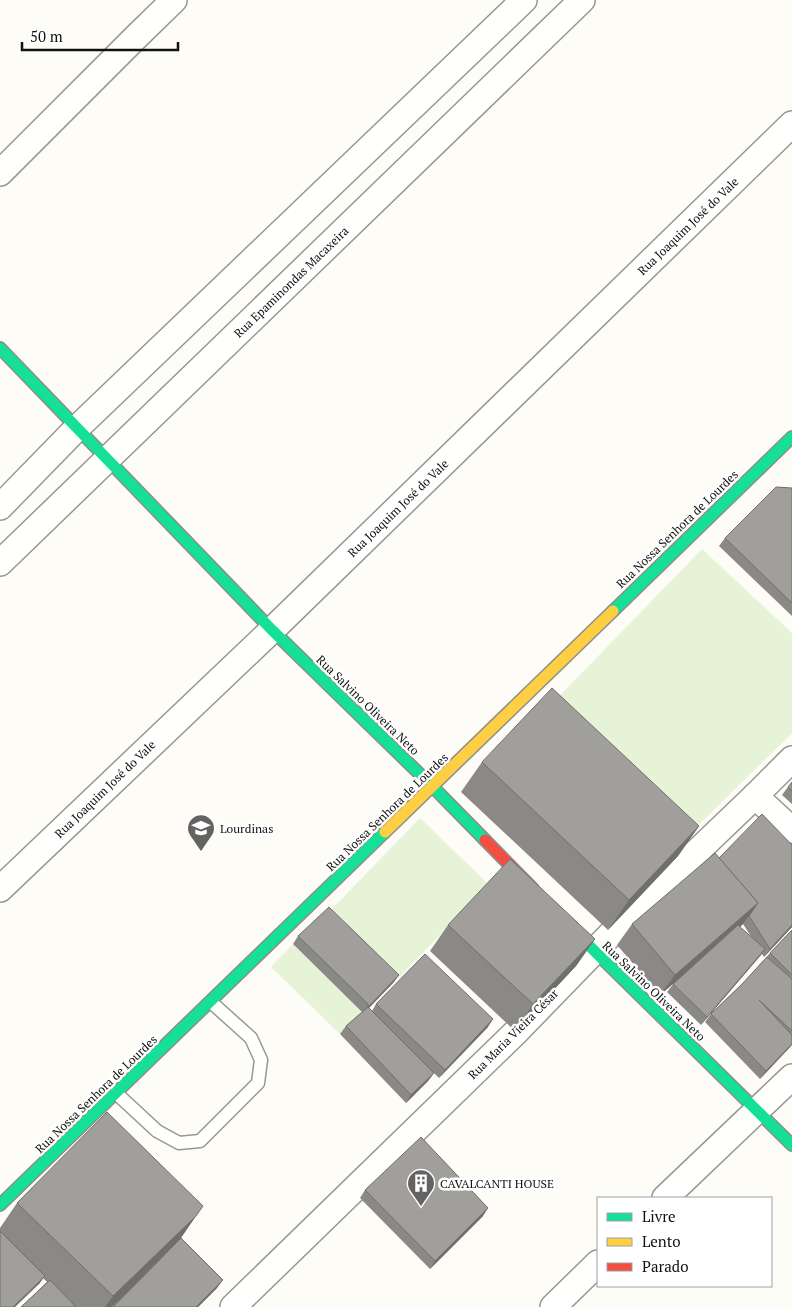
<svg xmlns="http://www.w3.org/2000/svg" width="792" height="1307" font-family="'PT Serif',serif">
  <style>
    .grass { fill: #e7f3d7 }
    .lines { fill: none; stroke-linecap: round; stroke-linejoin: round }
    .lane-casing { stroke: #979795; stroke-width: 15 }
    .street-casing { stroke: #979795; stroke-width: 28 }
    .fast-casing { stroke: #8e8d8b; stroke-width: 14 }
    .slow-casing { stroke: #8e8d8b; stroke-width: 14 }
    .jam-casing { stroke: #8e8d8b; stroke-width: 14 }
    .lane { stroke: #fffffe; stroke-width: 12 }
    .street { stroke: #fffffe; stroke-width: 25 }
    .fast { stroke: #16e098; stroke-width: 11 }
    .slow { stroke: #ffcf43; stroke-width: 11 }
    .jam { stroke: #f24e42; stroke-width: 11 }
    .wall { fill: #8a8986; fill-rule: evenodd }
    .shaded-wall { fill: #716f6d }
    .building { fill: #a19f9c; stroke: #716f6d }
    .labels { text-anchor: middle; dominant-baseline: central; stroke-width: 5; stroke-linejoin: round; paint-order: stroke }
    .street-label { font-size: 12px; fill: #111; stroke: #fff }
    .poi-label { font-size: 12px; fill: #111; stroke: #fff; text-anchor: start }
  </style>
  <rect width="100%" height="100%" fill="#fdfcf7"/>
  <g class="grass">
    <polygon points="702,549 792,633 792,733 679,844 543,713"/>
    <polygon points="420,818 489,885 399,977 330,911"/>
    <polygon points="293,944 362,1012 340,1034 271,967"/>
  </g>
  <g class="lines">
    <g class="lane-casing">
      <polyline id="lane" points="116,1093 157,1131 179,1143 200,1141 258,1083 261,1060 251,1038 211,1002"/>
    </g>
    <g class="street-casing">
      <g id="street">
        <polyline points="0,173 135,38 174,0"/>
        <polyline points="0,507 77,428 524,0"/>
        <polyline points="0,563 582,0"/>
        <polyline points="755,796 792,830"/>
        <polyline points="0,889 272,630 792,124"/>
        <polyline points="665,1198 792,1077"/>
        <polyline points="233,1307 516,1032 611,934 755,796 792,759"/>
        <polyline points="553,1307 598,1263"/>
      </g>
    </g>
    <g class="fast-casing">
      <g id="fast">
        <polyline points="0,348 272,630 432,786 485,840"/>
        <polyline points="613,611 792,437"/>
        <polyline points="563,920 792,1145"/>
        <polyline points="0,1205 385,832"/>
      </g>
    </g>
    <g class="slow-casing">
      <polyline id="slow" points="385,832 613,611"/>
    </g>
    <g class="jam-casing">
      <polyline id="jam" points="485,840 533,889"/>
    </g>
    <use href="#lane" class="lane"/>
    <use href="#street" class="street"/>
    <use href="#fast" class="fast"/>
    <use href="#slow" class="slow"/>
    <use href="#jam" class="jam"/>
  </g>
  <g class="wall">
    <polygon points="792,488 792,616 719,546 725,538"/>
    <polygon points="482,762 699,826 678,856 608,930 461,792"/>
    <polygon points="792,782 792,804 782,795 788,787"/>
    <path d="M 719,858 L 792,927 L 764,957 L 762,954 L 701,1025 L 667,992 L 674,983 L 660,995 L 617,945 L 632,924 ZM 743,924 L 752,938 L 740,927 Z"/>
    <polygon points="448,925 595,939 576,966 515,1031 430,951"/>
    <polygon points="792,930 792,1045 760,1079 705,1022 711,1014 743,983 770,953"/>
    <polygon points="298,936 399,975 393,983 369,1008 372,1011 376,1004 488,1027 439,1078 409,1048 434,1073 428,1081 406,1103 340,1034 346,1026 362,1012 293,944"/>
    <polygon points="365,1190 483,1216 430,1269 360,1198"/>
    <polygon points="17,1203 196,1216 181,1238 217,1288 198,1307 113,1307 138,1282 112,1307 21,1307 47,1282 43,1278 39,1284 0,1307 0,1228"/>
  </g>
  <g class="shaded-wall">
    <polygon points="699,826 678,856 608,930 629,900"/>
    <polygon points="758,903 743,924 660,995 675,975"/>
    <polygon points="792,925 792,927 764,957 770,949"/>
    <polygon points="595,939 576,966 515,1031 533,1004"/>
    <polygon points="765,949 759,957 701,1025 707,1017"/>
    <polygon points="399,975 393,983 362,1015 368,1007"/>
    <polygon points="493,1019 488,1027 439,1078 445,1070"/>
    <polygon points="792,1044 790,1047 760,1079 766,1071"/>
    <polygon points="434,1073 428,1081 406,1103 411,1095"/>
    <polygon points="488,1208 483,1216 430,1269 435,1261"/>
    <polygon points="196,1216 175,1246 112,1307 105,1307 113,1296"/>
    <polygon points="45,1276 39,1284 15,1307 13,1307"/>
    <polygon points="223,1280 217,1288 198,1307 196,1307"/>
  </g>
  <g class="building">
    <polygon points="776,487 792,488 792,603 725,538"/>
    <polygon points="552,688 699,826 629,900 482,762"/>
    <polygon points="792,782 792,791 788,787"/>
    <polygon points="762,814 792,845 792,925 770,949 749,916 758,903 719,858"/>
    <polygon points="715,853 758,903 675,975 632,924"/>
    <polygon points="510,859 595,939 533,1004 448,925"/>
    <polygon points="329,907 399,975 368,1007 368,1004 298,936"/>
    <polygon points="738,925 765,949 707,1017 673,984"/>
    <polygon points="792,930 792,975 770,953"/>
    <polygon points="425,954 493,1019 445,1070 376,1004"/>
    <polygon points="767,957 792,979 792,1031 759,1000 792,1035 792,1044 766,1071 711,1014 743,983"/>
    <polygon points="368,1007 434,1073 411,1095 346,1026"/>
    <polygon points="107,1112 203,1206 196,1216 113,1296 17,1203"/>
    <polygon points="421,1137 488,1208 435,1261 365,1190"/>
    <polygon points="0,1231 45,1276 13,1307 0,1307"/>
    <polygon points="181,1238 223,1280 196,1307 113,1307"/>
    <polygon points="50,1280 76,1307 21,1307"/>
  </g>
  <defs>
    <g id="school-pin" transform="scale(1.4375)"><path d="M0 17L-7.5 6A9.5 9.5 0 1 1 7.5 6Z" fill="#646362" stroke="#fff"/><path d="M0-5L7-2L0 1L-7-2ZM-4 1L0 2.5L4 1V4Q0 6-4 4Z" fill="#fff"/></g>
    <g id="building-pin" transform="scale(1.4375)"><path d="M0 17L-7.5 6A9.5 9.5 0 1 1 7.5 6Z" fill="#646362" stroke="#fff"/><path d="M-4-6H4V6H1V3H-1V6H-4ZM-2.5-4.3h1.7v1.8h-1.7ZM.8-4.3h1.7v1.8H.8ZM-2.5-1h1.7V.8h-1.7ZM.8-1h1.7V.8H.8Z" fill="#fff"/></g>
  </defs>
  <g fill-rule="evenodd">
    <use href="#school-pin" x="201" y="828"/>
    <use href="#building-pin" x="421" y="1183"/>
  </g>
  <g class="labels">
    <g class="street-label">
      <text transform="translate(688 226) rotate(-44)">Rua Joaquim José do Vale</text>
      <text transform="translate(291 282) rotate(-44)">Rua Epaminondas Macaxeira</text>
      <text transform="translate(398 508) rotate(-44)">Rua Joaquim José do Vale</text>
      <text transform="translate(677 529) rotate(-44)">Rua Nossa Senhora de Lourdes</text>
      <text transform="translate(368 705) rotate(44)">Rua Salvino Oliveira Neto</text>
      <text transform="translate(105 789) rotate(-44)">Rua Joaquim José do Vale</text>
      <text transform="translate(387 812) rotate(-44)">Rua Nossa Senhora de Lourdes</text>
      <text transform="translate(654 991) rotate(44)">Rua Salvino Oliveira Neto</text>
      <text transform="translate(513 1034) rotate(-45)">Rua Maria Vieira César</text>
      <text transform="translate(96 1094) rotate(-44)">Rua Nossa Senhora de Lourdes</text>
    </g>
    <g class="poi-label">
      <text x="220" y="828">Lourdinas</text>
      <text x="440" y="1183">CAVALCANTI HOUSE</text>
    </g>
  </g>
  <rect x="597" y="1197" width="175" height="90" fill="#ffffff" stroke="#a0a0a0"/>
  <rect x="607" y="1213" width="25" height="8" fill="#16e098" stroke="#a0a0a0"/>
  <text x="642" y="1222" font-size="15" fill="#111111">Livre</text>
  <rect x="607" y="1238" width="25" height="8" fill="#ffcf43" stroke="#a0a0a0"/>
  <text x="642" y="1247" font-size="15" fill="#111111">Lento</text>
  <rect x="607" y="1263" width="25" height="8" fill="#f24e42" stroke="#a0a0a0"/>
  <text x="642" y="1272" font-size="15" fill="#111111">Parado</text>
  <path d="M22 42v8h156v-8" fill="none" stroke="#111111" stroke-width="2.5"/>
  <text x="30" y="42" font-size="15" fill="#111111" stroke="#ffffff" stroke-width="4" paint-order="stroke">50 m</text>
</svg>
